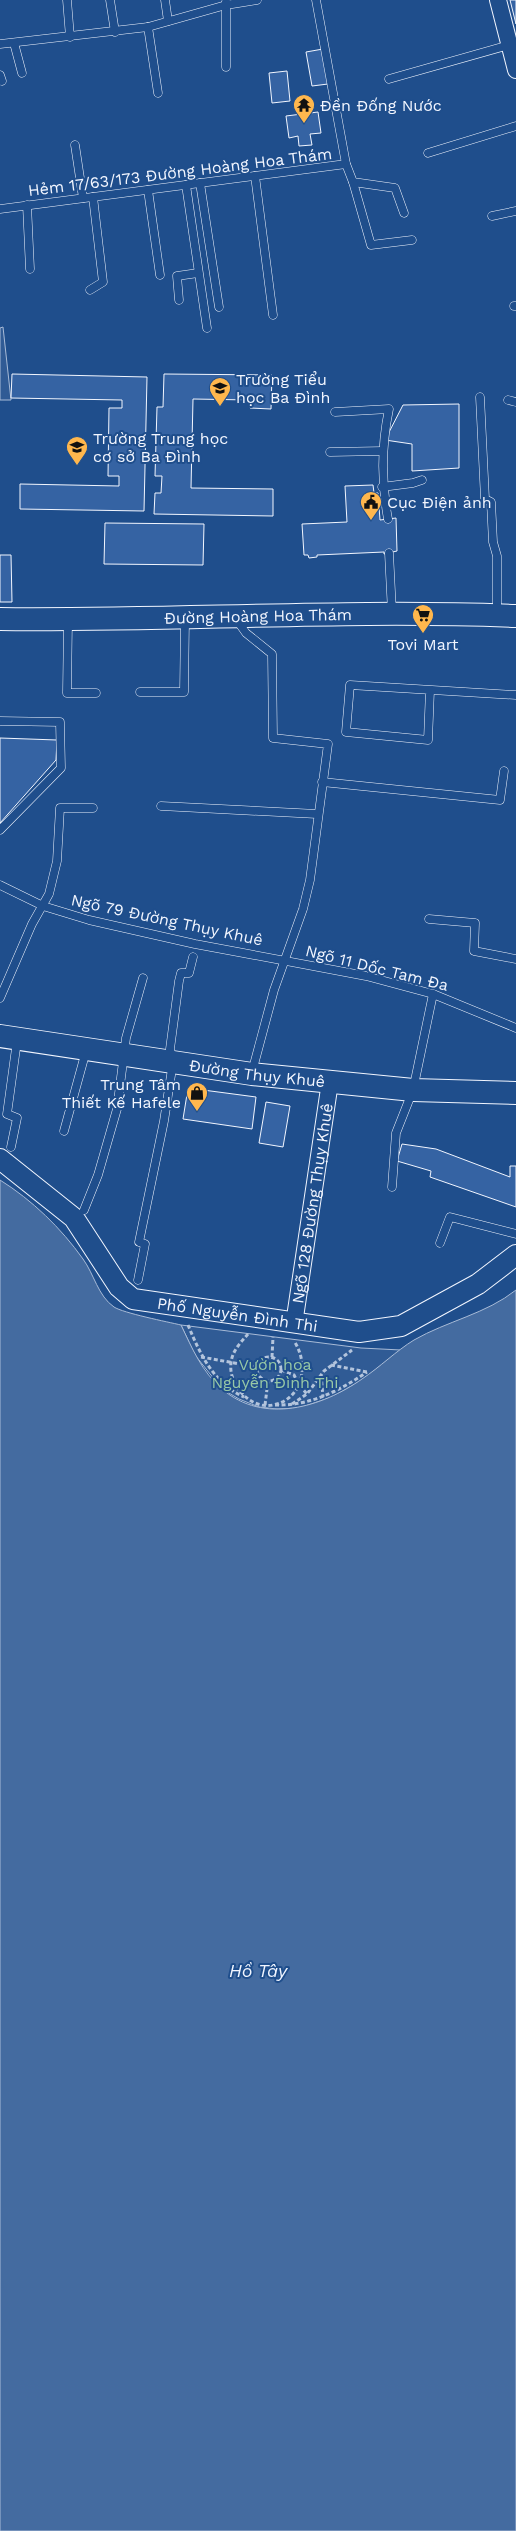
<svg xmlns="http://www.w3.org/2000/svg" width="516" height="2531" font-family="'Work Sans',sans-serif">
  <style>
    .built { fill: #305b95; stroke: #a8bbd7 }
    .water { fill: #446ba0; stroke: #a8bbd7 }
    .building { fill: #3563a3; stroke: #f2f6ff }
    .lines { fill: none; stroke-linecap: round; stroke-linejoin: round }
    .service-casing { stroke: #f2f6ff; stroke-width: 9 }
    .minor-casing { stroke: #f2f6ff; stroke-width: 18 }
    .tertiary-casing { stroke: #f2f6ff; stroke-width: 22 }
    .secondary-casing { stroke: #f2f6ff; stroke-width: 24 }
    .path { stroke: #b3c4dc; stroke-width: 3; stroke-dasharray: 4 2.5; stroke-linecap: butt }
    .service { stroke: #1f4e8c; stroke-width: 8 }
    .minor { stroke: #1f4e8c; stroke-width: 16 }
    .tertiary { stroke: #1f4e8c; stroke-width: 20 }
    .secondary { stroke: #1f4e8c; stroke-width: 22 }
    .labels { text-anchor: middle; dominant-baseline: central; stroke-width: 4; stroke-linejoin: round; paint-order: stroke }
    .poi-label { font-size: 16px; fill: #f2f6ff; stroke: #1f4e8c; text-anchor: start }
    .street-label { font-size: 16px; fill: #f2f6ff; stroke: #1f4e8c }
    .park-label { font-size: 16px; fill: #97c8a6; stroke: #1f4e8c }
    .water-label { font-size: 18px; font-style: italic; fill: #f2f6ff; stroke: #1f4e8c }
  </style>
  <rect width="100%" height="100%" fill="#1f4e8c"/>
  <g class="built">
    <polygon points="3,327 11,400 0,400 0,328"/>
    <polygon points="181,1325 361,1348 401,1350 362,1380 332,1397 299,1408 277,1409 259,1407 239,1399 222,1389 195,1355"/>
  </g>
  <path class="water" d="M 0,1180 C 32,1200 61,1228 83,1259 C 94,1274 98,1296 114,1307 C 123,1313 168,1322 181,1325 C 192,1348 202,1372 222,1389 C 264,1425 322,1407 362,1379 C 380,1367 396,1351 414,1340 C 447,1321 486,1314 516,1290 L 516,2531 L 0,2531 Z"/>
  <g class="building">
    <polygon points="510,0 516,0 516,24"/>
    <polygon points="323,49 328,84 312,86 306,52"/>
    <polygon points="287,71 290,101 272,103 269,73"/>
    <polygon points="318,112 321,133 310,134 312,145 299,146 298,136 289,138 286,116"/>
    <polygon points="12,374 147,377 144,511 20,509 20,484 119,486 119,476 108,476 109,408 122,408 122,400 11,398"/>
    <polygon points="164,374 272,375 271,409 250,408 250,400 193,399 191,488 273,489 273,516 154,514 155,493 161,493 162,476 155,476 157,407 163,407"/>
    <polygon points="459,404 459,468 412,471 412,444 385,440 403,405"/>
    <polygon points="373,485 374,493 378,493 380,520 396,518 397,551 384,554 384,552 317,555 317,557 309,558 308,555 304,555 302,524 347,522 345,486"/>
    <polygon points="105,523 204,524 203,565 104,564"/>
    <polygon points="0,555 11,555 12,602 0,602"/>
    <polygon points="0,738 57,740 56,760 0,823"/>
    <polygon points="188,1088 256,1097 252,1129 183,1119"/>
    <polygon points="266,1102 290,1106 283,1147 259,1143"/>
    <polygon points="402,1144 436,1149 510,1177 510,1166 516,1166 516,1207 430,1177 431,1171 397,1161"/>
  </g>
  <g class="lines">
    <g class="service-casing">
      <g id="service">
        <polyline points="67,0 70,37"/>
        <polyline points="110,0 115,32"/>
        <polyline points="165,0 168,21"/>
        <polyline points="316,0 346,164 353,182 395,188 404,213"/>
        <polyline points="226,2 226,67"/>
        <polyline points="148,27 158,93"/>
        <polyline points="14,43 22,73"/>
        <polyline points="0,44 148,27 226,5 257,0"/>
        <polyline points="0,75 2,81"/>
        <polyline points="389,79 509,45"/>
        <polyline points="75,145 83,198"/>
        <polyline points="428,153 516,126"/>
        <polyline points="255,176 273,315"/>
        <polyline points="353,182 371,245 412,240"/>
        <polyline points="200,183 219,307"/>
        <polyline points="186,185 207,328"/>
        <polyline points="148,190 160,275"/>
        <polyline points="27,205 30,269"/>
        <polyline points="0,209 346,164"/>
        <polyline points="492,216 516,211"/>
        <polyline points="90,290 103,282 93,197"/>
        <polyline points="179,300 177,276 198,273"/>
        <polyline points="514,306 516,306"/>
        <polyline points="480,397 485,499 491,502 493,542 497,556 497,613"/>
        <polyline points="508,400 516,402"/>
        <path d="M 335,412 L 389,409 C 381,447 381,481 388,519"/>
        <polyline points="330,452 383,451"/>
        <polyline points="382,487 413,483 422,480"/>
        <polyline points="389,553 392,612"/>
        <polyline points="236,619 246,633 272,654 273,738 328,744 310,880 303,909 274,990 252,1072"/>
        <polyline points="68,620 67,693 96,693"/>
        <polyline points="430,690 428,740 346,732 350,685 516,695"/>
        <polyline points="140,692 184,692 185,619"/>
        <polyline points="0,721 60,722 61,768 0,830"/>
        <polyline points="322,782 500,800 504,771"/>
        <polyline points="161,806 317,814"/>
        <polyline points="0,885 43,906 89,920 195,944 366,976 433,994 516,1028"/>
        <polyline points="429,919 475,923 474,951 516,959"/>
        <polyline points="0,998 32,924 49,894 57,861 60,808 93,808"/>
        <polyline points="64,1131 86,1051"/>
        <polyline points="11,1147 17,1118 7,1114 17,1041"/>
        <polyline points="392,1187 396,1133 413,1090 433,994"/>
        <polyline points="84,1210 98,1175 117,1109 126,1038 143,978"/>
        <polyline points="440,1243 450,1217 516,1234"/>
        <polyline points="138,1280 145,1244 139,1242 164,1121 173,1062 170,1049 179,981 181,973 189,973 193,957"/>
      </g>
    </g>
    <g class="minor-casing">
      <g id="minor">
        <polyline points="498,0 516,70"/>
        <path id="s1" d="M 294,1324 L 330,1082"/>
      </g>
    </g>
    <g class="tertiary-casing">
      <g id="tertiary">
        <path id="s2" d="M 0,1159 L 74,1218 L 119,1287 L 133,1299 L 359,1332 L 401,1326 L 478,1284 L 516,1255"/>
      </g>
    </g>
    <g class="secondary-casing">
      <g id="secondary">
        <path id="s3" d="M 0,619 C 172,621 344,609 516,616"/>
        <path id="s4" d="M 0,1036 L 252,1074 L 413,1090 L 516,1093"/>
      </g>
    </g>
    <g class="path">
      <path d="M 188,1325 C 200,1354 214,1384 244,1397"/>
      <path d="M 248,1334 C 241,1342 232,1351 231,1363 C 228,1384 250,1410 273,1405 C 304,1399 309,1363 294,1341"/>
      <circle cx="269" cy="1369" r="12"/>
      <polyline points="201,1357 257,1367"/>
      <polyline points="272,1357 273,1337"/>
      <polyline points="331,1365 367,1372"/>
      <polyline points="281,1370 294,1375 299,1385 307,1394"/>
      <polyline points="321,1375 323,1397"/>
      <polyline points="292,1404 307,1394 324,1371 352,1350"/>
      <polyline points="265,1405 268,1381"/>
      <path d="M 275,1405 C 310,1406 339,1391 367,1372"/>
    </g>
    <use href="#service" class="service"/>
    <use href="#minor" class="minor"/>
    <use href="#tertiary" class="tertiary"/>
    <use href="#secondary" class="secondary"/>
  </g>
  <defs>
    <g id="temple-pin" transform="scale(1.125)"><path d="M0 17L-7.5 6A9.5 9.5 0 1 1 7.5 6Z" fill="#ffb74d" stroke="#1f4e8c"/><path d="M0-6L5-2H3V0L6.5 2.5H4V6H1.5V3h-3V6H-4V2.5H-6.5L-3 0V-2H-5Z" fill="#111"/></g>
    <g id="school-pin" transform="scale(1.125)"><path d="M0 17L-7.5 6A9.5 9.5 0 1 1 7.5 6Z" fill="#ffb74d" stroke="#1f4e8c"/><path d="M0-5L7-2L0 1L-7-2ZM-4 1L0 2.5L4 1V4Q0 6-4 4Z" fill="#111"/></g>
    <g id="civic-pin" transform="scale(1.125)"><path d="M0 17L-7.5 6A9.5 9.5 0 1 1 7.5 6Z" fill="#ffb74d" stroke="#1f4e8c"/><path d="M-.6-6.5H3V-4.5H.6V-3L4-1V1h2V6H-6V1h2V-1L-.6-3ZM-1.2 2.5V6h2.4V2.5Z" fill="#111"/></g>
    <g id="supermarket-pin" transform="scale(1.125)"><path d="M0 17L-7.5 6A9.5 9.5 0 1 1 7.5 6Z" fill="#ffb74d" stroke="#1f4e8c"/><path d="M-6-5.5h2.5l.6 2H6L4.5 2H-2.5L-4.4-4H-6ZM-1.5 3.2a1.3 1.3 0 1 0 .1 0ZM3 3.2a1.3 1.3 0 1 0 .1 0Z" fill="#111"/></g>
    <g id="shop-pin" transform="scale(1.125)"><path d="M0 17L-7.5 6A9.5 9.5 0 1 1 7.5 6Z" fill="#ffb74d" stroke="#1f4e8c"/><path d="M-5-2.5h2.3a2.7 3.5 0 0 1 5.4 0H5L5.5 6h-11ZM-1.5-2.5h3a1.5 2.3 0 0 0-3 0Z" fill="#111"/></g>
  </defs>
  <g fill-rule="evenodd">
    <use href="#temple-pin" x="304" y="105"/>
    <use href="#school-pin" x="220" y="388"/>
    <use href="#school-pin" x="77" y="447"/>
    <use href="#civic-pin" x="371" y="502"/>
    <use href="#supermarket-pin" x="423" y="615"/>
    <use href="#shop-pin" x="197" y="1093"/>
  </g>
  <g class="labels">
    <g class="poi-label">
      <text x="320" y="105">Đền Đống Nước</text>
      <text x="236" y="379">Trường Tiểu<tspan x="236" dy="18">học Ba Đình</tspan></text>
      <text x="93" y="438">Trường Trung học<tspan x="93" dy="18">cơ sở Ba Đình</tspan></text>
      <text x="387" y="502">Cục Điện ảnh</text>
      <text x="423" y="644" text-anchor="middle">Tovi Mart</text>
      <text x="181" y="1084" text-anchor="end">Trung Tâm<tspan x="181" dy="18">Thiết Kế Hafele</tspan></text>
    </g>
    <g class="street-label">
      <text transform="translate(180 172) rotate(-7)">Hẻm 17/63/173 Đường Hoàng Hoa Thám</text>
      <text stroke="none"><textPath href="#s3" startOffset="258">Đường Hoàng Hoa Thám</textPath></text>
      <text transform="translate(167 920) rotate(12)">Ngõ 79 Đường Thụy Khuê</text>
      <text transform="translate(377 968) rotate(14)">Ngõ 11 Dốc Tam Đa</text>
      <text stroke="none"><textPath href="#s4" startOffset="260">Đường Thụy Khuê</textPath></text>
      <text stroke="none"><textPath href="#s1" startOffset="122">Ngõ 128 Đường Thụy Khuê</textPath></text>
      <text stroke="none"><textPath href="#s2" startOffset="301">Phố Nguyễn Đình Thi</textPath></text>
    </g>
    <g class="park-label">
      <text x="275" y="1364">Vườn hoa<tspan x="275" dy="18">Nguyễn Đình Thi</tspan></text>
    </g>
    <g class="water-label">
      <text x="258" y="1970">Hồ Tây</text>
    </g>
  </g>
</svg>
